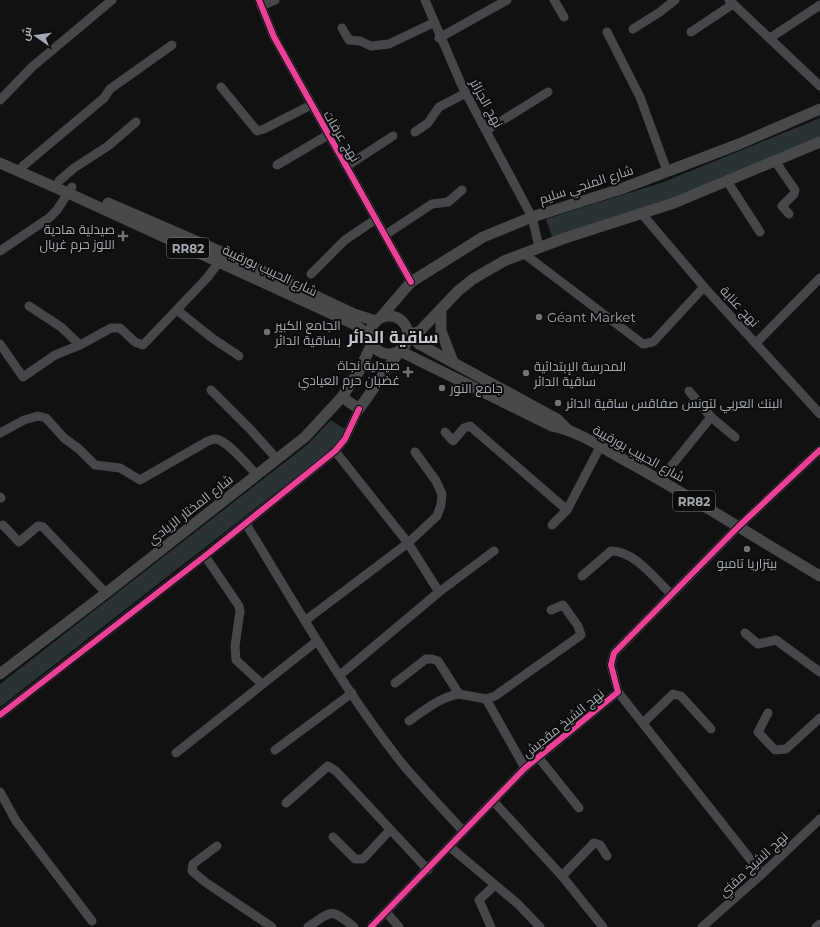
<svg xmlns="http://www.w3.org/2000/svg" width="820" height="927" font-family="Montserrat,Cairo,sans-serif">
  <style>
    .water { fill: #293235 }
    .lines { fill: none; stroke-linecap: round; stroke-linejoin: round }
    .minor { stroke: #45474a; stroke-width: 9 }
    .major { stroke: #48494b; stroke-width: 11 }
    .cycleway-casing { stroke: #0c0c0d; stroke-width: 8 }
    .cycleway { stroke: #ea4096; stroke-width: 6 }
    .poi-dot { fill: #707479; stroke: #0c0c0d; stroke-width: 1.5 }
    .labels { text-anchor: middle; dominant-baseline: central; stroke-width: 4; stroke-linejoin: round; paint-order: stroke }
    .shield { fill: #0c0c0d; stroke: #767a80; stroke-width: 1 }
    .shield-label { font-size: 12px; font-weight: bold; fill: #a3a9b1 }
    .street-label { font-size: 13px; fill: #a3a9b1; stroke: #0c0c0d }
    .poi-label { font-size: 13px; fill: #a3a9b1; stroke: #0c0c0d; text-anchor: start }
    .district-label { font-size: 17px; font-weight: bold; fill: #c4c8ce; stroke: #0c0c0d }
  </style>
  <rect width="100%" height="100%" fill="#111112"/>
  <g class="water">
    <polygon points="820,118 820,137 668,201 552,237 546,219 661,183"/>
    <polygon points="331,420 346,430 335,444 320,458 0,707 0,684 307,445"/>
  </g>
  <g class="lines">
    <g class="minor">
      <polyline points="259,0 274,37 411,282"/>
      <polyline points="425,0 462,86 532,217 539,247"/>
      <polyline points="554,0 564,17"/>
      <polyline points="729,0 820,86"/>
      <polyline points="261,6 275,0"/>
      <polyline points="342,28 349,40 360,41 371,46 389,44 433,23"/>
      <polyline points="633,29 660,12 675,0"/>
      <polyline points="607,32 640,97 667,171"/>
      <polyline points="691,32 733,4"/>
      <polyline points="439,38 507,0"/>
      <polyline points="770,38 820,5"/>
      <polyline points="221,87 257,131 264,129 311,105"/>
      <polyline points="0,100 32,67 112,0"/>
      <polyline points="487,130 548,92"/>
      <polyline points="415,132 428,123 439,107 466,93"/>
      <polyline points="775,161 795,190 794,194 782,206 789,214"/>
      <polyline points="277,165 328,135"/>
      <polyline points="23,166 104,98 110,89 172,45"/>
      <polyline points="347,166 393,136"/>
      <polyline points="59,181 74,168 108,146 136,122"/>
      <polyline points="727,181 760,232"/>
      <polyline points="642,214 704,287 820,414"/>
      <polyline points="385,235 432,204 448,202 462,190"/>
      <polyline points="0,251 49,218 57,210 72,187"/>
      <polyline points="523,253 643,344 653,342 704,287"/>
      <polyline points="311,274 345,240 376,219"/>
      <polyline points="29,306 61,327 80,345"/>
      <polyline points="177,310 212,338 239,356"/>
      <polyline points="756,343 820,278"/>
      <polyline points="0,344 23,377 55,355 80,345 111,328 120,328 135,342 143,345 207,278 222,258"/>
      <polyline points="211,390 250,429 277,459"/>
      <polyline points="689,391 711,417 735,437"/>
      <polyline points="445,432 453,441 464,428 470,426 567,510"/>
      <path d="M 0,433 L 24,420 L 38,416 L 46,418 L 64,438 L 79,449 L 95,465 L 120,468 L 140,480 L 201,445 C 206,442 210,439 216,439 C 228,441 248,466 257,475"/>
      <polyline points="335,451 408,543 439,592"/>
      <polyline points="660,480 711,417"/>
      <polyline points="0,497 1,498"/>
      <path d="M 246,524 C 295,604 342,687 400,761 C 420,785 442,808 463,831"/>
      <polyline points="3,525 19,542 38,526 43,527 106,593"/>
      <polyline points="552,525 567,510 600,447"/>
      <polyline points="205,556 239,606 240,611 235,646 236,660 262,684"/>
      <path d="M 582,576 L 611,551 C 635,551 655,579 671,594"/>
      <polyline points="306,620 408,543 437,516 441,505 442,494 436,481 415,452"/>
      <polyline points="745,633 758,644 776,640 820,672"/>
      <polyline points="340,675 439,592 494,551"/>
      <polyline points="395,683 426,659 432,659 438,661 459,694 486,699"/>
      <polyline points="618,692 762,874"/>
      <polyline points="768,713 758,732 775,750 786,749 820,718"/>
      <polyline points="0,715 205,556 335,451 345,439 359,409"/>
      <path d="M 409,721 C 425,710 440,697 459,694"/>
      <polyline points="643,723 673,694 681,696 711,729"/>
      <polyline points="275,750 352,693"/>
      <polyline points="176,753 317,641"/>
      <polyline points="538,757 579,808"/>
      <polyline points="525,768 486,699 495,696 581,635 578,626 563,605 551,610"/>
      <polyline points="0,792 16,821 92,921"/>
      <polyline points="494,802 562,876 603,927"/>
      <polyline points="286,803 328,766 336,771 428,870"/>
      <polyline points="333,837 355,859 363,859 390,830"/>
      <polyline points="217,846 193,864 192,871 205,882 272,927"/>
      <polyline points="450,847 518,904 540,927"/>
      <polyline points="562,876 594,843 600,845 607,856"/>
      <polyline points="386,912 399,927"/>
      <path d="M 308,927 C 333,910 330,908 354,927"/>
      <polyline points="371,927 525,768 618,692 611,665 614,653 738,527 820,450"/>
      <polyline points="491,927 479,900 495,885"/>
      <polyline points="702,927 762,874 820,819"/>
      <polyline points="816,927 820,924"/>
    </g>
    <g class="major">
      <polyline points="0,163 68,193 354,324 365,332 371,340"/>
      <polyline points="108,203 226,254 354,314 376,321"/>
      <polyline points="441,309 441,331 453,362"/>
      <circle cx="389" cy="335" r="19"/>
      <polyline points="380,318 411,282 483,237 532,217 621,189 739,144 820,109"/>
      <polyline points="409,334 419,332 458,291 473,279 504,261 565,238 674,203 820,142"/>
      <polyline points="409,335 419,344 557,419 567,429"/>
      <path d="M 400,351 L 552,426 C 579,431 604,449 628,462 C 693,498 756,538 820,576"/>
      <polyline points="342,397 359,409 399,352"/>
      <polyline points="0,674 106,593 305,437 342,397 359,371 372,344"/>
    </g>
    <g class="cycleway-casing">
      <g id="cycleway">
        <polyline points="259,0 274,37 411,282"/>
        <polyline points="0,715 205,556 335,451 345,439 359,409"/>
        <polyline points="371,927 525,768 618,692 611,665 614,653 738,527 820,450"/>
      </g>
    </g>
    <use href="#cycleway" class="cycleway"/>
  </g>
  <g class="poi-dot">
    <path d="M121 230h4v4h4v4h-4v4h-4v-4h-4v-4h4z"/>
    <circle cx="539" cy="317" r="4"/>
    <circle cx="267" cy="332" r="4"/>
    <path d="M406 366h4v4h4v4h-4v4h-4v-4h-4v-4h4z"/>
    <circle cx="526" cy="373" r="4"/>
    <circle cx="442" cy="388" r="4"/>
    <circle cx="558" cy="403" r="4"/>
    <circle cx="747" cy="549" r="4"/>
  </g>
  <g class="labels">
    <g class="shield">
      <rect x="167" y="238" width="42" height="20" rx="3"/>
      <rect x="673" y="491" width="42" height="20" rx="3"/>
    </g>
    <g class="shield-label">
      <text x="188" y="248">RR82</text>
      <text x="694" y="501">RR82</text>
    </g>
    <g class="street-label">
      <text transform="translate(487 103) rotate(61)">نهج الجزائر</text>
      <text transform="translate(342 136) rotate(59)">نهج عرفات</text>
      <text transform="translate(586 184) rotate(-18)">شارع المنجي سليم</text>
      <text transform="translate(270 270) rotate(25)">شارع الحبيب بورقيبة</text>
      <text transform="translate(740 306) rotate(47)">نهج عنابة</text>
      <text transform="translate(639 453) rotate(29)">شارع الحبيب بورقيبة</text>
      <text transform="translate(190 509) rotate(-38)">شارع المختار الزيادي</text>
      <text transform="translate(563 723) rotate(-39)">نهج الشيخ مقديش</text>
      <text transform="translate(753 864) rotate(-43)">نهج الشيخ مقني</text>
    </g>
    <g class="poi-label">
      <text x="115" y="229" text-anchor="end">صيدلية هادية<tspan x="115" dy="15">اللوز حرم غربال</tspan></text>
      <text x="547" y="317">Géant Market</text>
      <text x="275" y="325">الجامع الكبير<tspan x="275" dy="15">بساقية الدائر</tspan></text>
      <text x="400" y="365" text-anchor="end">صيدلية نجاة<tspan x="400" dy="15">غضبان حرم العيادي</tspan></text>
      <text x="534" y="366">المدرسة الإبتدائية<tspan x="534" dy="15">ساقية الدائر</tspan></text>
      <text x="450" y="388">جامع النور</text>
      <text x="566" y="403">البنك العربي لتونس صفاقس ساقية الدائر</text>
      <text x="747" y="563" text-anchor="middle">بيتزاريا تامبو</text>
    </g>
    <g class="district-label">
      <text x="393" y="337">ساقية الدائر</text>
    </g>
  </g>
  <g transform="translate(36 36) rotate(283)" stroke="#0c0c0d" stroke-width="3" paint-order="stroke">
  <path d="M0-3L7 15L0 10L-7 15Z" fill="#a3a9b1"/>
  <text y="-6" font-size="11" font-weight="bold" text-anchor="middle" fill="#a3a9b1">ش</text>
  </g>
</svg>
